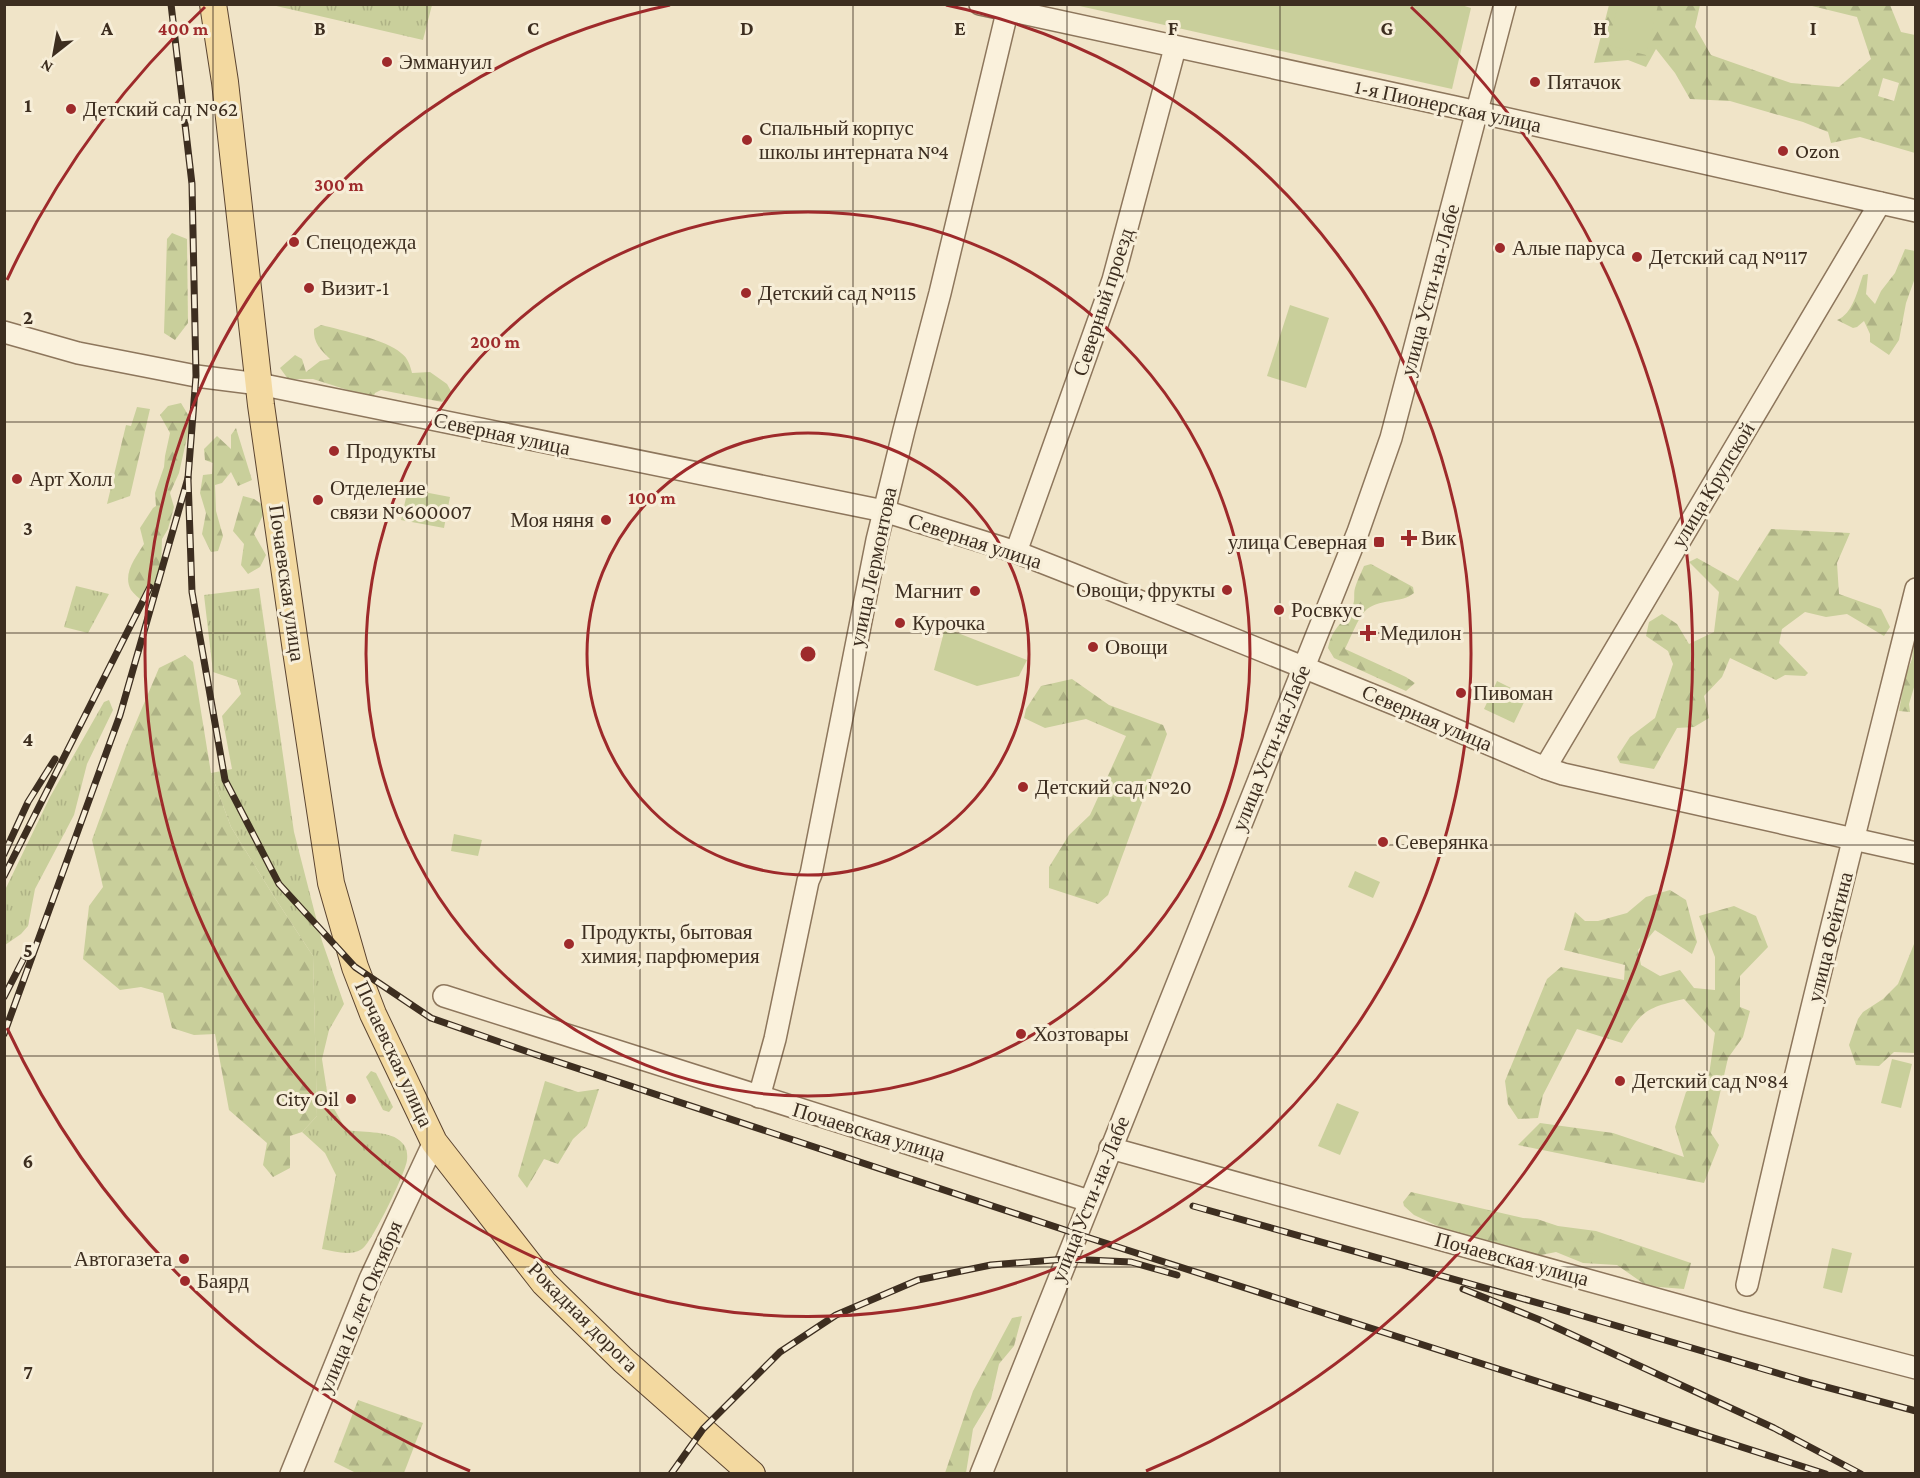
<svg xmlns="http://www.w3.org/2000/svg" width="1920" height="1478" font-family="'Crimson Pro',serif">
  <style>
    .grass { fill: url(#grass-tufts) }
    .forest { fill: url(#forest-firs); fill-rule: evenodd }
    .park { fill: #c9cf9b }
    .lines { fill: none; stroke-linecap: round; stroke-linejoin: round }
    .minor-casing { stroke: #8d765c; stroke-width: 24 }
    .major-casing { stroke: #5b4430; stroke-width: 28 }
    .minor { stroke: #faf1dc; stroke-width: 21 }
    .major { stroke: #f3d9a0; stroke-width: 26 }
    .rail-casing { stroke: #3d2e20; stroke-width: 7 }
    .rail { stroke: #f7eed8; stroke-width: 4.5; stroke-dasharray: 14; stroke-linecap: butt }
    .grid { fill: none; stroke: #3d2e20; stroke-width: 1.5; stroke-opacity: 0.55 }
    .ring { fill: none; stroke: #9e2a2b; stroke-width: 3 }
    .poi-dot { fill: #9e2a2b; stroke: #f7eed8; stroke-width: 2 }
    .labels { text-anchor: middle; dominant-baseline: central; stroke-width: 6; stroke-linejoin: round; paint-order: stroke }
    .poi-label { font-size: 21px; fill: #3d2e20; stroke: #f7eed8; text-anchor: start }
    .street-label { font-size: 21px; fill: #3d2e20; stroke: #f7eed8 }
    .grid-label { font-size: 20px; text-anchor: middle; font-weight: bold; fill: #3d2e20; stroke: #f7eed8; stroke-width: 6; stroke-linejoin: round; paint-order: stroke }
    .centre { fill: #9e2a2b; stroke: #f7eed8; stroke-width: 3 }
    .ring-label { font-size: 18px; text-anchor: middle; font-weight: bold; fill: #9e2a2b; stroke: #f7eed8; stroke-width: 6; stroke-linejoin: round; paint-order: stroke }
  </style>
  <defs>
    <pattern id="grass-tufts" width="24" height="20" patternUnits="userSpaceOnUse" patternTransform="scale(1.5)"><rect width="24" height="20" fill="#c9cf9b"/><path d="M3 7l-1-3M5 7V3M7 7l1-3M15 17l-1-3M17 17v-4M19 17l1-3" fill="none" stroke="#aeb285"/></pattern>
    <pattern id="forest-firs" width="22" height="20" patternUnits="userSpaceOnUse" patternTransform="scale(1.5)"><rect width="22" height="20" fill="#c9cf9b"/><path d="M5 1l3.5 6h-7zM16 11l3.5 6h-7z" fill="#aeb285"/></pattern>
  </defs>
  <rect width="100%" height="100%" fill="#f0e4c8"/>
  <g class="grass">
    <polygon points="272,5 432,5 423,40"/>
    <polygon points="76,586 109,594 88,633 64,627"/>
    <path d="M 259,588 L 294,832 L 322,941 L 344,1004 L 329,1030 L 322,1059 L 328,1098 L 346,1130 C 359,1132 389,1131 399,1140 C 406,1145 408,1152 407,1160 C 406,1172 372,1243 362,1249 C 349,1257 335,1251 322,1249 L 336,1175 L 325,1153 L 302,1132 L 317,1116 L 313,956 L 273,895 L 231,827 L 211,773 L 232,769 L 222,716 L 241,694 L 237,680 L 213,672 L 204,595 Z"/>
    <polygon points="109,700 113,710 87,764 74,815 35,889 28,926 21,934 5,945 5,890 50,797 104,702"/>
    <polygon points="371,1071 376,1073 393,1107 389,1112 383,1110 366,1077"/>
  </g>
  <g class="forest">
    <path d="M 1609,5 L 1700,5 L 1695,27 L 1711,55 L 1791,83 L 1839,87 L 1871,59 L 1857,17 L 1808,5 L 1890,5 L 1901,32 L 1915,35 L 1915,153 L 1860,137 L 1831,143 L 1828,132 L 1803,122 L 1730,101 L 1690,99 L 1675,73 L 1656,49 L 1646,67 L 1628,60 L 1594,63 ZM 1883,78 L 1899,83 L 1894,101 L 1878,96 Z"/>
    <polygon points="172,233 187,239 188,323 175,340 164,333 167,239"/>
    <path d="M 1905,249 L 1915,251 L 1915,278 L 1906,303 L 1899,340 L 1889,355 L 1870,342 L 1870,334 L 1864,321 L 1857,327 L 1853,328 L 1837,320 C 1853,314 1858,289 1863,275 L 1868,274 L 1866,294 L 1875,304 L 1881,291 L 1895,273 Z"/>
    <path d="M 321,325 C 341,330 387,340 401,353 C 408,358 410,365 412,373 L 430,372 L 447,384 L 452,393 L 442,402 L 381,390 L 375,393 L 373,398 L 313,379 L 288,379 L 280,368 L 295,355 L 302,359 L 306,372 L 320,361 L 330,359 C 321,350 313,343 314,329 Z"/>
    <path d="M 181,403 L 190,418 L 190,424 L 179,473 L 170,493 L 174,507 L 168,529 L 162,539 L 161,569 L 148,600 L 142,601 C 139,598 134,594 131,590 C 122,574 136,557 144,544 L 140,528 L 153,508 L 156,506 L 155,493 L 164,467 L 165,456 L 170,433 L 160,415 L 168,406 Z"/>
    <polygon points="137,407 150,409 130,496 107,504 126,425 131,426"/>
    <polygon points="236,428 252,480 238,486 231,472 222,483 215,485 216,511 223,536 218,551 211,552 202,534 206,513 200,493 203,475 212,474 213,463 205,460 204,449 217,436 231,449 231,435"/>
    <polygon points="243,496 254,499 263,505 263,515 254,534 266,555 260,567 248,574 241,565 244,544 233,531"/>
    <polygon points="1771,529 1850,533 1837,563 1839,594 1881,609 1890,627 1884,636 1847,614 1826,617 1805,612 1782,629 1779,643 1808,673 1805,676 1785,675 1776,680 1730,658 1722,677 1704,696 1709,718 1694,727 1677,728 1654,769 1620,763 1617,757 1630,737 1655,718 1673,664 1668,651 1646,636 1649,622 1662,614 1677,624 1689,644 1714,632 1719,592 1689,562 1697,558 1738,581"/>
    <path d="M 1371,564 L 1413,587 L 1414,593 C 1401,604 1378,598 1365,611 C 1358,618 1350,639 1345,649 L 1406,677 L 1415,683 L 1406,691 L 1334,658 L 1328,648 C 1333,625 1344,624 1352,607 C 1356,600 1353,595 1355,588 C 1357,581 1361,573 1364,566 Z"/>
    <polygon points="1915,636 1915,684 1909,704 1910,712 1899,711 1905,677 1912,659"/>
    <polygon points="185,655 193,662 211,773 231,827 273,895 313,956 317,1116 302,1132 290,1136 290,1168 273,1177 263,1165 267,1143 229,1110 215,1034 194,1035 172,1028 163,993 141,987 120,990 83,959 89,906 103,887 92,840 126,746 159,668"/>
    <polygon points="1072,679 1109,705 1163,725 1167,734 1108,895 1098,904 1049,888 1049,867 1069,835 1090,815 1126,736 1086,719 1045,728 1024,718 1026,709 1041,686"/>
    <path d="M 1670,890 L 1686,900 L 1697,942 L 1692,954 L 1655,930 L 1638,950 L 1641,965 L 1660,976 L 1680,970 L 1694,988 L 1715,990 L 1715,957 L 1699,916 L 1734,906 L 1756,916 L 1768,947 L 1740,976 L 1740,1007 L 1750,1011 L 1743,1037 L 1728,1058 L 1711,1133 L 1719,1145 L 1704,1183 L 1518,1145 L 1540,1123 L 1613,1133 L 1684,1157 L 1675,1127 L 1686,1092 L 1709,1075 L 1715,1033 L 1684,999 C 1646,1008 1642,1010 1622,1043 L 1577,1029 L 1543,1095 L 1538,1118 L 1518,1119 L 1508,1104 L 1505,1081 L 1547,979 L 1561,967 L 1624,980 L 1625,965 L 1564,950 L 1575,912 L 1585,921 L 1598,921 L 1627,913 L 1646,897 Z"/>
    <polygon points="1914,944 1916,944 1915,1053 1894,1052 1879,1066 1856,1065 1849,1045 1858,1019 1863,1012 1883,999 1898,984"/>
    <polygon points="545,1081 578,1092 599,1089 587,1126 573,1139 558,1164 544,1159 527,1188 518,1176"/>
    <polygon points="1411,1192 1523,1218 1537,1219 1558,1226 1596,1231 1691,1263 1684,1289 1647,1286 1617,1265 1583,1263 1556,1252 1541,1255 1520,1253 1461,1237 1414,1215 1404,1206 1403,1202"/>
    <polygon points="1022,1316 1014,1346 999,1364 991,1399 973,1429 966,1473 945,1473 973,1391 1012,1318"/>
    <polygon points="358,1400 423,1423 404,1473 356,1473 334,1462"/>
  </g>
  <g class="park">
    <polygon points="1458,4 1471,8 1452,89 1075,5"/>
    <polygon points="1618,5 1658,5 1646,55 1608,45"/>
    <polygon points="1290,305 1329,318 1306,388 1267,376"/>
    <polygon points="408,489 450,497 444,528 401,520"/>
    <polygon points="945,628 1027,660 1019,676 977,686 934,670"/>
    <polygon points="1497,681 1527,696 1514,723 1484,709"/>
    <polygon points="454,834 482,840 478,856 451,851"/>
    <polygon points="1355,871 1380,882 1373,898 1348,887"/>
    <polygon points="1892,1059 1912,1064 1901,1108 1881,1103"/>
    <polygon points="1337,1103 1359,1112 1340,1155 1318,1146"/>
    <polygon points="1594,1237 1637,1249 1633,1266 1589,1253"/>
    <polygon points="1832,1248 1852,1253 1842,1293 1823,1288"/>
  </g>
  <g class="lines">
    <g class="minor-casing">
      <g id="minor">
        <polyline points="980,4 1455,107 1916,211"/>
        <polyline points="4,332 78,353 196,376 259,384 884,511 1016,552 1072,574 1402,707 1545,768 1563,774 1916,853"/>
        <polyline points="1016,552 1113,280 1175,48"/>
        <polyline points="1545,768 1880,203"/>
        <polyline points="444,996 1089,1201"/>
        <polyline points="759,1097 775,1039 808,881 811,874 877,540 904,430 940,293 1009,4"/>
        <polyline points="1110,1148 1739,1322 1916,1368"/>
        <path d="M 1747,1285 C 1799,1052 1858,821 1916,589"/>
        <polyline points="291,1474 370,1279 434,1142"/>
        <polyline points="981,1474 1358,532 1391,438 1505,4"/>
      </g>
    </g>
    <g class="major-casing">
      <polyline id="major" points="213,4 225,82 261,405 296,651 331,883 355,967 373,1014 434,1142 544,1283 623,1360 752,1474"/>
    </g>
    <use href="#minor" class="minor"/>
    <use href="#major" class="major"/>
    <g class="rail-casing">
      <g id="rail">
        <polyline points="188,478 192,592 225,780 279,884 355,967 431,1018 534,1054 1077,1234 1826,1474"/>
        <polyline points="4,854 28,802 55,759"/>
        <polyline points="4,876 150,587"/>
        <polyline points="4,997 24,958"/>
        <polyline points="4,1034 120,715 188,478 196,376 192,184 171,4"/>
        <polyline points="1193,1206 1556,1308 1811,1383 1916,1411"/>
        <polyline points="1463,1289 1540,1320 1774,1428 1861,1474"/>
        <polyline points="671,1474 703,1429 780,1352 836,1315 918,1280 991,1265 1066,1259 1131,1262 1177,1275"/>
      </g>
    </g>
    <use href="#rail" class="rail"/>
  </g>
  <path class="grid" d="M 213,4 L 213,1474M 427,4 L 427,1474M 640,4 L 640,1474M 853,4 L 853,1474M 1067,4 L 1067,1474M 1280,4 L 1280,1474M 1493,4 L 1493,1474M 1707,4 L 1707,1474M 4,211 L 1916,211M 4,422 L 1916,422M 4,633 L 1916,633M 4,845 L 1916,845M 4,1056 L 1916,1056M 4,1267 L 1916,1267"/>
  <g class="ring">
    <circle cx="808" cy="654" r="221"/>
    <circle cx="808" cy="654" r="442"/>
    <path d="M946 5A663 663 0 1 1 670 5"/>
    <path d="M470 1471A884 884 0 0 1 7 1028M7 280A884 884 0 0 1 205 7M1411 7A884 884 0 0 1 1146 1471"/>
  </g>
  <g class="poi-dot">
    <circle cx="387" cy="62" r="6"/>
    <circle cx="1535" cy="82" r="6"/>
    <circle cx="71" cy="109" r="6"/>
    <circle cx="747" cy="140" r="6"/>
    <circle cx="1783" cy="151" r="6"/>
    <circle cx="294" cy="242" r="6"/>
    <circle cx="1500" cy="248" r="6"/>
    <circle cx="1637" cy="257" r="6"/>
    <circle cx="309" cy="288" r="6"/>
    <circle cx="746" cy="293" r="6"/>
    <circle cx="334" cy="451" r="6"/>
    <circle cx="17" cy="479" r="6"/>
    <circle cx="318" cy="500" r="6"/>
    <circle cx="606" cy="520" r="6"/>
    <path d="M1406 529h6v6h6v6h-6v6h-6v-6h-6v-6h6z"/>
    <rect x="1373" y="536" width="12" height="12" rx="3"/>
    <circle cx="1227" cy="590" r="6"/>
    <circle cx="975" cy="591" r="6"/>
    <circle cx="1279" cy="610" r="6"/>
    <circle cx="900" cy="623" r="6"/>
    <path d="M1365 624h6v6h6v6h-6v6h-6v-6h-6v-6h6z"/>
    <circle cx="1093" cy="647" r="6"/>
    <circle cx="1461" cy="693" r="6"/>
    <circle cx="1023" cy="787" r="6"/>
    <circle cx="1383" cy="842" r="6"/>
    <circle cx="569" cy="944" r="6"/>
    <circle cx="1021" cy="1034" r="6"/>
    <circle cx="1620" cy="1081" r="6"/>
    <circle cx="351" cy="1099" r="6"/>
    <circle cx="184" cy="1259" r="6"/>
    <circle cx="185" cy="1281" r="6"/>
  </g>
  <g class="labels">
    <g class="poi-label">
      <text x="399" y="62">Эммануил</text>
      <text x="1547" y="82">Пятачок</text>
      <text x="83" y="109">Детский сад №62</text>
      <text x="759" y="128">Cпальный корпус<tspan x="759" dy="24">школы интерната №4</tspan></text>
      <text x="1795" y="151">Ozon</text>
      <text x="306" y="242">Спецодежда</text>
      <text x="1512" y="248">Алые паруса</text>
      <text x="1649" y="257">Детский сад №117</text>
      <text x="321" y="288">Визит-1</text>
      <text x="758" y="293">Детский сад №115</text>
      <text x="346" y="451">Продукты</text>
      <text x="29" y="479">Арт Холл</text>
      <text x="330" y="488">Отделение<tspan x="330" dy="24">связи №600007</tspan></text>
      <text x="594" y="520" text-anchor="end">Моя няня</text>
      <text x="1421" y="538">Вик</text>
      <text x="1367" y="542" text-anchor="end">улица Северная</text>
      <text x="1215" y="590" text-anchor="end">Овощи, фрукты</text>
      <text x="963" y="591" text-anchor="end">Магнит</text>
      <text x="1291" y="610">Росвкус</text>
      <text x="912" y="623">Курочка</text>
      <text x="1380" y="633">Медилон</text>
      <text x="1105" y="647">Овощи</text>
      <text x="1473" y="693">Пивоман</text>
      <text x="1035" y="787">Детский сад №20</text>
      <text x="1395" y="842">Северянка</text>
      <text x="581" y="932">Продукты, бытовая<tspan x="581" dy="24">химия, парфюмерия</tspan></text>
      <text x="1033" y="1034">Хозтовары</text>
      <text x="1632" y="1081">Детский сад №84</text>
      <text x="339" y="1099" text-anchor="end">City Oil</text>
      <text x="172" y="1259" text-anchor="end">Автогазета</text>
      <text x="197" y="1281">Баярд</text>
    </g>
    <g class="street-label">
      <text transform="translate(1448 106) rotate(12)">1-я Пионерская улица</text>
      <text transform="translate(1430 290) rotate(-75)">улица Усти-на-Лабе</text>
      <text transform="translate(1103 302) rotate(-72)">Северный проезд</text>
      <text transform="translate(502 434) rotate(12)">Северная улица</text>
      <text transform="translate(1713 485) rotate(-59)">улица Крупской</text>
      <text transform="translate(975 541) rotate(18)">Северная улица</text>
      <text transform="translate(873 567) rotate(-78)">улица Лермонтова</text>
      <text transform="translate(287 583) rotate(82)">Почаевская улица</text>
      <text transform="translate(1427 718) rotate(23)">Северная улица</text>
      <text transform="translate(1271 748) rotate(-68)">улица Усти-на-Лабе</text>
      <text transform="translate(1830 937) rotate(-76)">улица Фейгина</text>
      <text transform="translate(394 1054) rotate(65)">Почаевская улица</text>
      <text transform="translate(869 1132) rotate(17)">Почаевская улица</text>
      <text transform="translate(1090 1199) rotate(-68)">улица Усти-на-Лабе</text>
      <text transform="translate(1512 1259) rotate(15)">Почаевская улица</text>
      <text transform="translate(360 1307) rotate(-67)">улица 16 лет Октября</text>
      <text transform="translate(583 1317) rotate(45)">Рокадная дорога</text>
    </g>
  </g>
  <g class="grid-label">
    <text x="107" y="35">A</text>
    <text x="320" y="35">B</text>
    <text x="533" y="35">C</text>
    <text x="747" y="35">D</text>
    <text x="960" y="35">E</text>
    <text x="1173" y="35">F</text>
    <text x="1387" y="35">G</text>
    <text x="1600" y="35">H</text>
    <text x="1813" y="35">I</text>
    <text x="28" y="112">1</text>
    <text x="28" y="324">2</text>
    <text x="28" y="535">3</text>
    <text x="28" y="746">4</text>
    <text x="28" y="957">5</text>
    <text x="28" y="1168">6</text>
    <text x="28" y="1379">7</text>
  </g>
  <circle cx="808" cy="654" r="9" class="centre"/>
  <g class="ring-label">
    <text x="183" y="35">400 m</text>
    <text x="339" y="191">300 m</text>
    <text x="495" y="348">200 m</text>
    <text x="652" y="504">100 m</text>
  </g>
  <rect width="1920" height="1478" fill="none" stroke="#3d2e20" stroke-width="12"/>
  <g transform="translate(54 54) rotate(211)" stroke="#f7eed8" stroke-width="4.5" paint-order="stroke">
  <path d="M0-4.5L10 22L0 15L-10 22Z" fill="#3d2e20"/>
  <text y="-9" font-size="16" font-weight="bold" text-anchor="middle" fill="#3d2e20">N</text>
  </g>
</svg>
